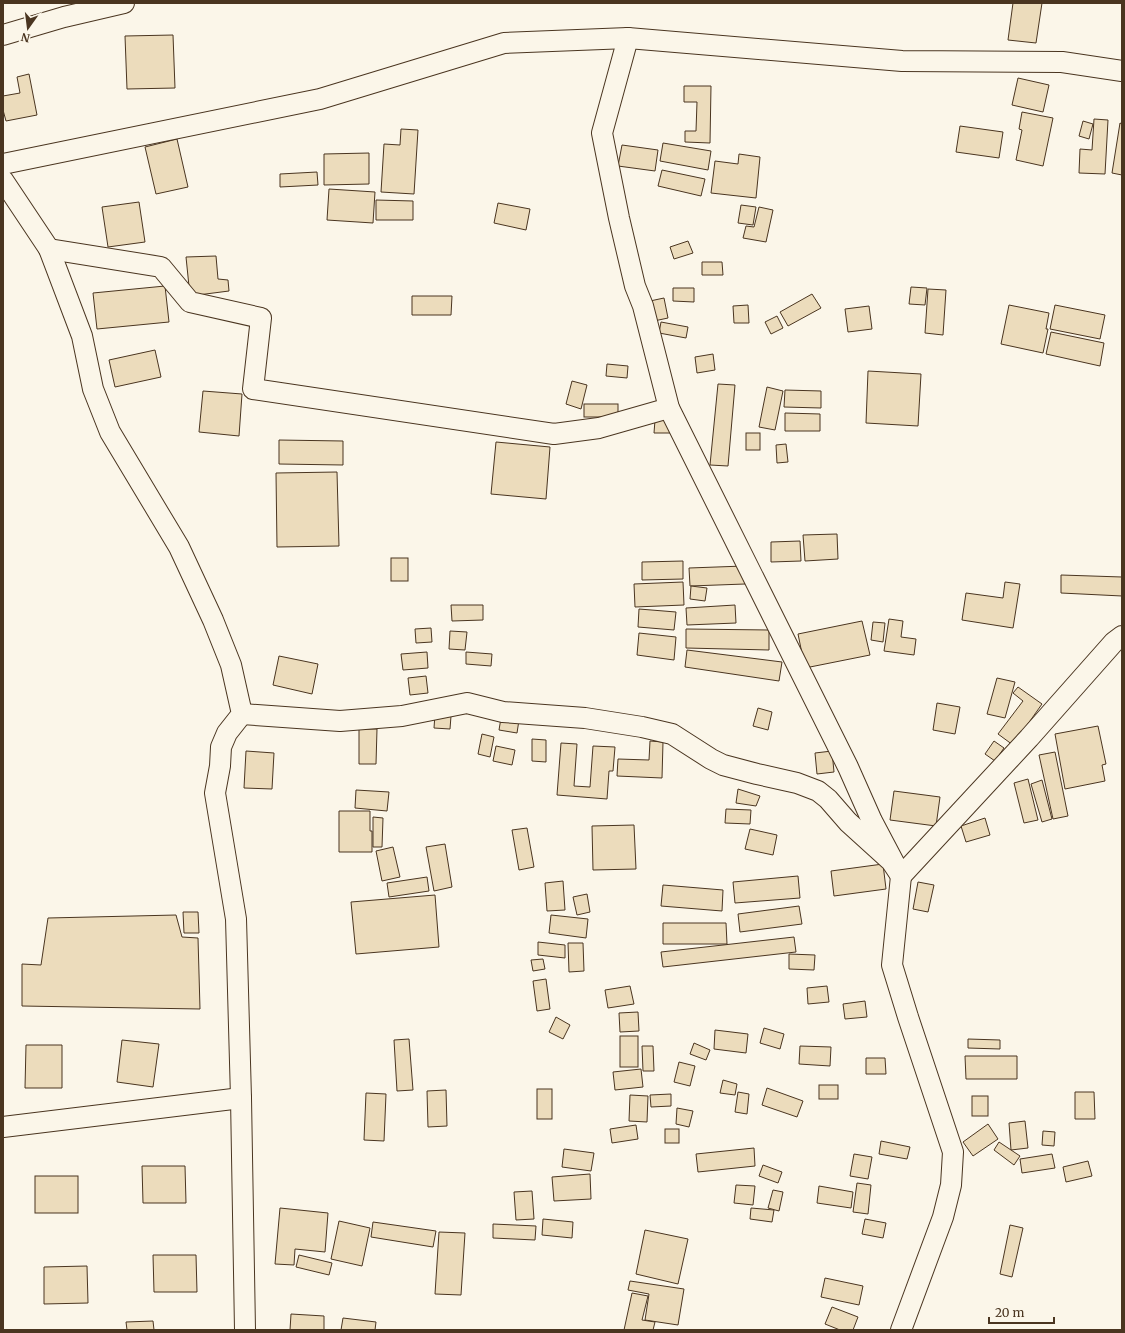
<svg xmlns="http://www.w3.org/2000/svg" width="1125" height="1333" font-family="Merriweather,serif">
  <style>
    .building { fill: #ecdcbc; stroke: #4a3520 }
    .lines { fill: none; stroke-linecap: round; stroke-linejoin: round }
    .street-casing { stroke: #4a3520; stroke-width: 22 }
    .street { stroke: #fbf6e9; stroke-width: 20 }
  </style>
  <rect width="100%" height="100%" fill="#fbf6e9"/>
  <g class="building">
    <polygon points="1013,3 1042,3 1036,43 1008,40"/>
    <polygon points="173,35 175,88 127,89 125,36"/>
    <polygon points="29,74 37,115 6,121 3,110 3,96 20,93 17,77"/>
    <polygon points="1018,78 1049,85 1043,112 1012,105"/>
    <polygon points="684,86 711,86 710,143 685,142 685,131 696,131 697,102 684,102"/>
    <polygon points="1022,112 1053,118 1043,166 1016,160 1022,130 1019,129"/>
    <polygon points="1094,119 1108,120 1105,174 1079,173 1080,149 1092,150"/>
    <polygon points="1083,121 1093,124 1089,139 1079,136"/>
    <polygon points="1120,123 1122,124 1122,175 1112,173"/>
    <polygon points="960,126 1003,132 999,158 956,152"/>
    <polygon points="401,129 418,130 414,194 381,192 384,144 400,145"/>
    <polygon points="177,139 188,187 156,194 145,147"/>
    <polygon points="663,143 711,151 708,170 660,161"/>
    <polygon points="622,145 658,150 655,171 618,166"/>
    <polygon points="369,153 369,184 324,185 324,154"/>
    <polygon points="739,154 760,157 756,198 711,193 715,161 738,164"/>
    <polygon points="662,170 705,179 701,196 658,186"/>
    <polygon points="317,172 318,185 280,187 280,174"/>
    <polygon points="329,189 375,192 373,223 327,220"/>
    <polygon points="376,200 413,201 413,220 376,220"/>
    <polygon points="139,202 145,242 108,247 102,207"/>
    <polygon points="498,203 530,209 526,230 494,223"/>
    <polygon points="741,205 756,207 753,225 738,223"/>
    <polygon points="759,207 773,210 766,242 743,238 746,226 754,227"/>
    <polygon points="688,241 693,253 674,259 670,247"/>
    <polygon points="216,256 218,279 228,280 229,291 190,296 186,257"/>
    <polygon points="702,262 722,262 723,275 702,275"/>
    <polygon points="165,286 169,322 97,329 93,293"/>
    <polygon points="911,287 927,288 925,305 909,304"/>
    <polygon points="673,288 694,288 694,302 673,301"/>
    <polygon points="928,289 946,290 943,335 925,333"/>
    <polygon points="812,294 821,308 788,326 780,312"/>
    <polygon points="412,296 452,296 451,315 412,315"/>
    <polygon points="664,298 668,318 654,321 650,301"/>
    <polygon points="748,305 749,323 734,323 733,306"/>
    <polygon points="1009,305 1049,313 1046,329 1048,329 1043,353 1001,344"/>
    <polygon points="1055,305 1105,315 1100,339 1050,329"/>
    <polygon points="869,306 872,329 848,332 845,309"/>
    <polygon points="777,316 783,328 771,334 765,322"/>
    <polygon points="661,322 688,327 686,338 659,333"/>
    <polygon points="1051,332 1104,343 1100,366 1046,354"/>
    <polygon points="155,350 161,377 115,387 109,360"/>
    <polygon points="713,354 715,370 697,373 695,357"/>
    <polygon points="607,364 628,366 627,378 606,376"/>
    <polygon points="868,371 921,374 918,426 866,423"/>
    <polygon points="572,381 587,385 581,409 566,404"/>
    <polygon points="718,384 735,385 728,466 710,465"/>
    <polygon points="767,387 783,391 775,430 759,427"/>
    <polygon points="785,390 821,391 821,408 784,407"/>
    <polygon points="203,391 242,394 239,436 199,432"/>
    <rect x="584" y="404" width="34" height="13"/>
    <polygon points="785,413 820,414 820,431 785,431"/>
    <polygon points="655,420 671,420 671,433 654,433"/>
    <rect x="746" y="433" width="14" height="17"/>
    <polygon points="279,440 343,441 343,465 279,464"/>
    <polygon points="496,442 550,447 546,499 491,494"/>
    <polygon points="786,444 788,462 777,463 776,445"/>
    <polygon points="337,472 339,546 277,547 276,473"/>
    <polygon points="837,534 838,559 805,561 803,535"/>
    <polygon points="800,541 801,561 771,562 771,542"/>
    <rect x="391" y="558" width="17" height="23"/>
    <polygon points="683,561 683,579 642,580 642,562"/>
    <polygon points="744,566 745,584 690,586 689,568"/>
    <polygon points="1061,575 1122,577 1122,596 1061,593"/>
    <polygon points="683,582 684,605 635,607 634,584"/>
    <polygon points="1005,582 1020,584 1013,628 962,620 966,593 1003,598"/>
    <polygon points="691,586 707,588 705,601 690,599"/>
    <polygon points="451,605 483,605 483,620 452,621"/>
    <polygon points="735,605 736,623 687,625 686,608"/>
    <polygon points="639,609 676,612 674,630 638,627"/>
    <polygon points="889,619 903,621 901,637 916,639 914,655 884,651"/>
    <polygon points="862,621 870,655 805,668 798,634"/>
    <polygon points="873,622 885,623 883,642 871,640"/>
    <polygon points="431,628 432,642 416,643 415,629"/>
    <polygon points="686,629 769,630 769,650 686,648"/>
    <polygon points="450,631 467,632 465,650 449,649"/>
    <polygon points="639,633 676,637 674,660 637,655"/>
    <polygon points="687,650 782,662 779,681 685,667"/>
    <polygon points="427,652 428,668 403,670 401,654"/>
    <polygon points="466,652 492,654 491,666 466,664"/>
    <polygon points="279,656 318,664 312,694 273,685"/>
    <polygon points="426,676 428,693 410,695 408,678"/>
    <polygon points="997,678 1015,682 1005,718 987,714"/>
    <polygon points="1018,687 1042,704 1013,745 998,734 1023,701 1013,693"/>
    <polygon points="937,703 960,707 955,734 933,730"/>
    <polygon points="758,708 772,712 768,730 753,726"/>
    <polygon points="435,714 451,716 450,729 434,728"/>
    <polygon points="501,718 519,720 517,733 499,730"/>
    <polygon points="1098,726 1106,764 1102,765 1105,781 1065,789 1055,734"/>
    <polygon points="359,729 377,729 376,764 359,764"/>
    <polygon points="482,734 494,737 490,757 478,754"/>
    <polygon points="532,739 546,740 546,762 532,761"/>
    <polygon points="650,741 663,742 662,778 617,776 618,759 649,760"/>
    <polygon points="994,741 1004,748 995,761 985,754"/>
    <polygon points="561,743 577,744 574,786 590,787 593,746 615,747 613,771 609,771 607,799 557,795"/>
    <polygon points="496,746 515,750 512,765 493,761"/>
    <polygon points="246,751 274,753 272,789 244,788"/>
    <polygon points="832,751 834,772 817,774 815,753"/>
    <polygon points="1055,752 1068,816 1053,819 1039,755"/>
    <polygon points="1028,779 1038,820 1024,823 1014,783"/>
    <polygon points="1042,780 1052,819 1042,822 1031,784"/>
    <polygon points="738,789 760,796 756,806 736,803"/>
    <polygon points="356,790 389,792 387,811 355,808"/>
    <polygon points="894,791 940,797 936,826 890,820"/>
    <polygon points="726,809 751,810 750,824 725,823"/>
    <polygon points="339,811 370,811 370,831 372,831 372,852 339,852"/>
    <polygon points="373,817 383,818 382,847 373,847"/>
    <polygon points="985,818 990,835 966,842 961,826"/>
    <polygon points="634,825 636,869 593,870 592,826"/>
    <polygon points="527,828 534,867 519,870 512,830"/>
    <polygon points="750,829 777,835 773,855 745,849"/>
    <polygon points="445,844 452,887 434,891 426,847"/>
    <polygon points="393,847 400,877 382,881 376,851"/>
    <polygon points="883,864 886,889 834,896 831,871"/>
    <polygon points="798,876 800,898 735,903 733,882"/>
    <polygon points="427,877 429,891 389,897 387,883"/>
    <polygon points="563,881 565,910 547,911 545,883"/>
    <polygon points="918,882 934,885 928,912 913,909"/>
    <polygon points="663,885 723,890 722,911 661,906"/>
    <polygon points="587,894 590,912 577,915 573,897"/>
    <polygon points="435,895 439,947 356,954 351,902"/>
    <polygon points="799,906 802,924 740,932 738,914"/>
    <polygon points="183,912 198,912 199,933 184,933"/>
    <polygon points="176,915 182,937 198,938 200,1009 22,1006 22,964 41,965 48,918"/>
    <polygon points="551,915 588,919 586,938 549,933"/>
    <polygon points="663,923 726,923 727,944 663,944"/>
    <polygon points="794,937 796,952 663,967 661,952"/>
    <polygon points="538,942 565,945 565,958 538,955"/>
    <polygon points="568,943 583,943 584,971 569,972"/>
    <polygon points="789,954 815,955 814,970 789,969"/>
    <polygon points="543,959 545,969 533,971 531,960"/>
    <polygon points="546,979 550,1009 537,1011 533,981"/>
    <polygon points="630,986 634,1004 608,1008 605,990"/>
    <polygon points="827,986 829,1002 808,1004 807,988"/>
    <polygon points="865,1001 867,1017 845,1019 843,1004"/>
    <polygon points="638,1012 639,1031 620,1032 619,1013"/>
    <polygon points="556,1017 570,1025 563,1039 549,1032"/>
    <polygon points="764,1028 784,1034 780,1049 760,1043"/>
    <polygon points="715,1030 748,1034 746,1053 714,1049"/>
    <rect x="620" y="1036" width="18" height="31"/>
    <polygon points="409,1039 413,1090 397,1091 394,1040"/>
    <polygon points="968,1039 1000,1040 1000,1049 968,1048"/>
    <polygon points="122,1040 159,1044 153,1087 117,1082"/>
    <polygon points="694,1043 710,1050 706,1060 690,1054"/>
    <polygon points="26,1045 62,1045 62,1088 25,1088"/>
    <polygon points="642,1046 653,1046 654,1071 643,1071"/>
    <polygon points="800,1046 831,1047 830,1066 799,1064"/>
    <polygon points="965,1056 1017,1056 1017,1079 966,1079"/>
    <polygon points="866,1058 885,1058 886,1074 866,1074"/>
    <polygon points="679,1062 695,1066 690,1086 674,1082"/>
    <polygon points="641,1069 643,1087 615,1090 613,1072"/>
    <polygon points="723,1080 737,1084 735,1095 720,1093"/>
    <rect x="819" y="1085" width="19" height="14"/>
    <polygon points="767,1088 803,1101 797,1117 762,1105"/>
    <rect x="537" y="1089" width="15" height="30"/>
    <polygon points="446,1090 447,1126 428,1127 427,1091"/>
    <polygon points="738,1092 749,1094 747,1114 735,1112"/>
    <polygon points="1075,1092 1094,1092 1095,1119 1075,1119"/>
    <polygon points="366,1093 386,1094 384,1141 364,1140"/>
    <polygon points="671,1094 671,1106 651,1107 650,1095"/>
    <polygon points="630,1095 648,1096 647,1122 629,1121"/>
    <rect x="972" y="1096" width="16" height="20"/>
    <polygon points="677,1108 693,1111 689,1127 676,1124"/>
    <polygon points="1025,1121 1028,1148 1011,1150 1009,1123"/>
    <polygon points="988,1124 998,1139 973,1156 963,1142"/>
    <polygon points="636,1125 638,1139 612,1143 610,1129"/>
    <rect x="665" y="1129" width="14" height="14"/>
    <polygon points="1043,1131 1055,1132 1054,1146 1042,1145"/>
    <polygon points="881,1141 910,1147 907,1159 879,1154"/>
    <polygon points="999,1142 1020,1156 1014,1165 994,1150"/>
    <polygon points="754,1148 755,1166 698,1172 696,1154"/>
    <polygon points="564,1149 594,1153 591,1171 562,1167"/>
    <polygon points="854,1154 872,1157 868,1179 850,1176"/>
    <polygon points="1052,1154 1055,1168 1022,1173 1020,1159"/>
    <polygon points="1088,1161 1092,1176 1066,1182 1063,1167"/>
    <polygon points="763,1165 782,1172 778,1183 759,1176"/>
    <polygon points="142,1166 185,1166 186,1203 143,1203"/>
    <polygon points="590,1174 591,1199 554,1201 552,1177"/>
    <rect x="35" y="1176" width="43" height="37"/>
    <polygon points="857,1183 871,1185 868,1214 853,1212"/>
    <polygon points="736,1185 755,1186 753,1205 734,1203"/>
    <polygon points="819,1186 853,1192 851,1208 817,1203"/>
    <polygon points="773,1190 783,1192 779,1211 768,1208"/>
    <polygon points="532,1191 534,1219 516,1220 514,1192"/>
    <polygon points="280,1208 328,1213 325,1252 295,1249 294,1265 275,1264"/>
    <polygon points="751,1208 774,1210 772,1222 750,1219"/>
    <polygon points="543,1219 573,1222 572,1238 542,1235"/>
    <polygon points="865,1219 886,1223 883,1238 862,1234"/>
    <polygon points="339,1221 370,1228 362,1266 331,1259"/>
    <polygon points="373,1222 436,1231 433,1247 371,1237"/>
    <polygon points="493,1224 536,1226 535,1240 493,1238"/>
    <polygon points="1010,1225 1023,1228 1012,1277 1000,1274"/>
    <polygon points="645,1230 688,1239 678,1284 636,1274"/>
    <polygon points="439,1232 465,1233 461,1295 435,1294"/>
    <polygon points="153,1255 196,1255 197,1292 154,1292"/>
    <polygon points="299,1255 332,1263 329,1275 296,1267"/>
    <polygon points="87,1266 88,1303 44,1304 44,1267"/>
    <polygon points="825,1278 863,1286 859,1305 821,1297"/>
    <polygon points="630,1281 684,1289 678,1325 645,1320 649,1294 628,1290"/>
    <polygon points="632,1293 648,1296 642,1320 655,1322 653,1330 624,1330"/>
    <polygon points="832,1307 858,1317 853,1330 840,1330 825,1324"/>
    <polygon points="291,1314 324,1316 324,1330 290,1330"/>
    <polygon points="343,1318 376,1322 375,1330 341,1330"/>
    <polygon points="153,1321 154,1330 127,1330 126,1322"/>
  </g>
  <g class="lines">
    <g class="street-casing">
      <g id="street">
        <polyline points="3,35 64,17 124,3"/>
        <polyline points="628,38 602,133 619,218 635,286 643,306 669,408 848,767 872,821 901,876 892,965 908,1017 953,1152 951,1185 943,1217 901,1330"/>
        <polyline points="3,164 320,99 504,43 628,38 902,61 1062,62 1122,71"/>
        <polyline points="3,180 49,249 82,336 93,389 110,432 179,547 213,620 231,665 242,714 227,733 221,747 220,766 215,793 236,919 241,1098 245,1330"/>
        <polyline points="49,249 161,267 190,302 261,318 253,389 554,434 599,428 669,408"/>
        <polyline points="242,714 340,721 402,716 467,703 503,712 585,718 642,727 672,734 711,759 723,765 757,774 797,783 818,791 828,799 848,822 891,861 901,876 1029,738 1114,642 1122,636"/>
        <polyline points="3,1127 241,1098"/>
      </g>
    </g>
    <use href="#street" class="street"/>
  </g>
  <rect width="1125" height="1333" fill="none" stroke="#4a3520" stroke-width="8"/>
  <g transform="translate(28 28) rotate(194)" stroke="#fbf6e9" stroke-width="3" paint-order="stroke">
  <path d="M0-3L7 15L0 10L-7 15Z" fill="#4a3520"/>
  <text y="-6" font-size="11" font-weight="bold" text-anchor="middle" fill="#4a3520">N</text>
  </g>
  <path d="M989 1317v6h65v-6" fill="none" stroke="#4a3520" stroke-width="2"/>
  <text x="995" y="1317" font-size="12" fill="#4a3520" stroke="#fbf6e9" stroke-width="3" paint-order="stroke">20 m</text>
</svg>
